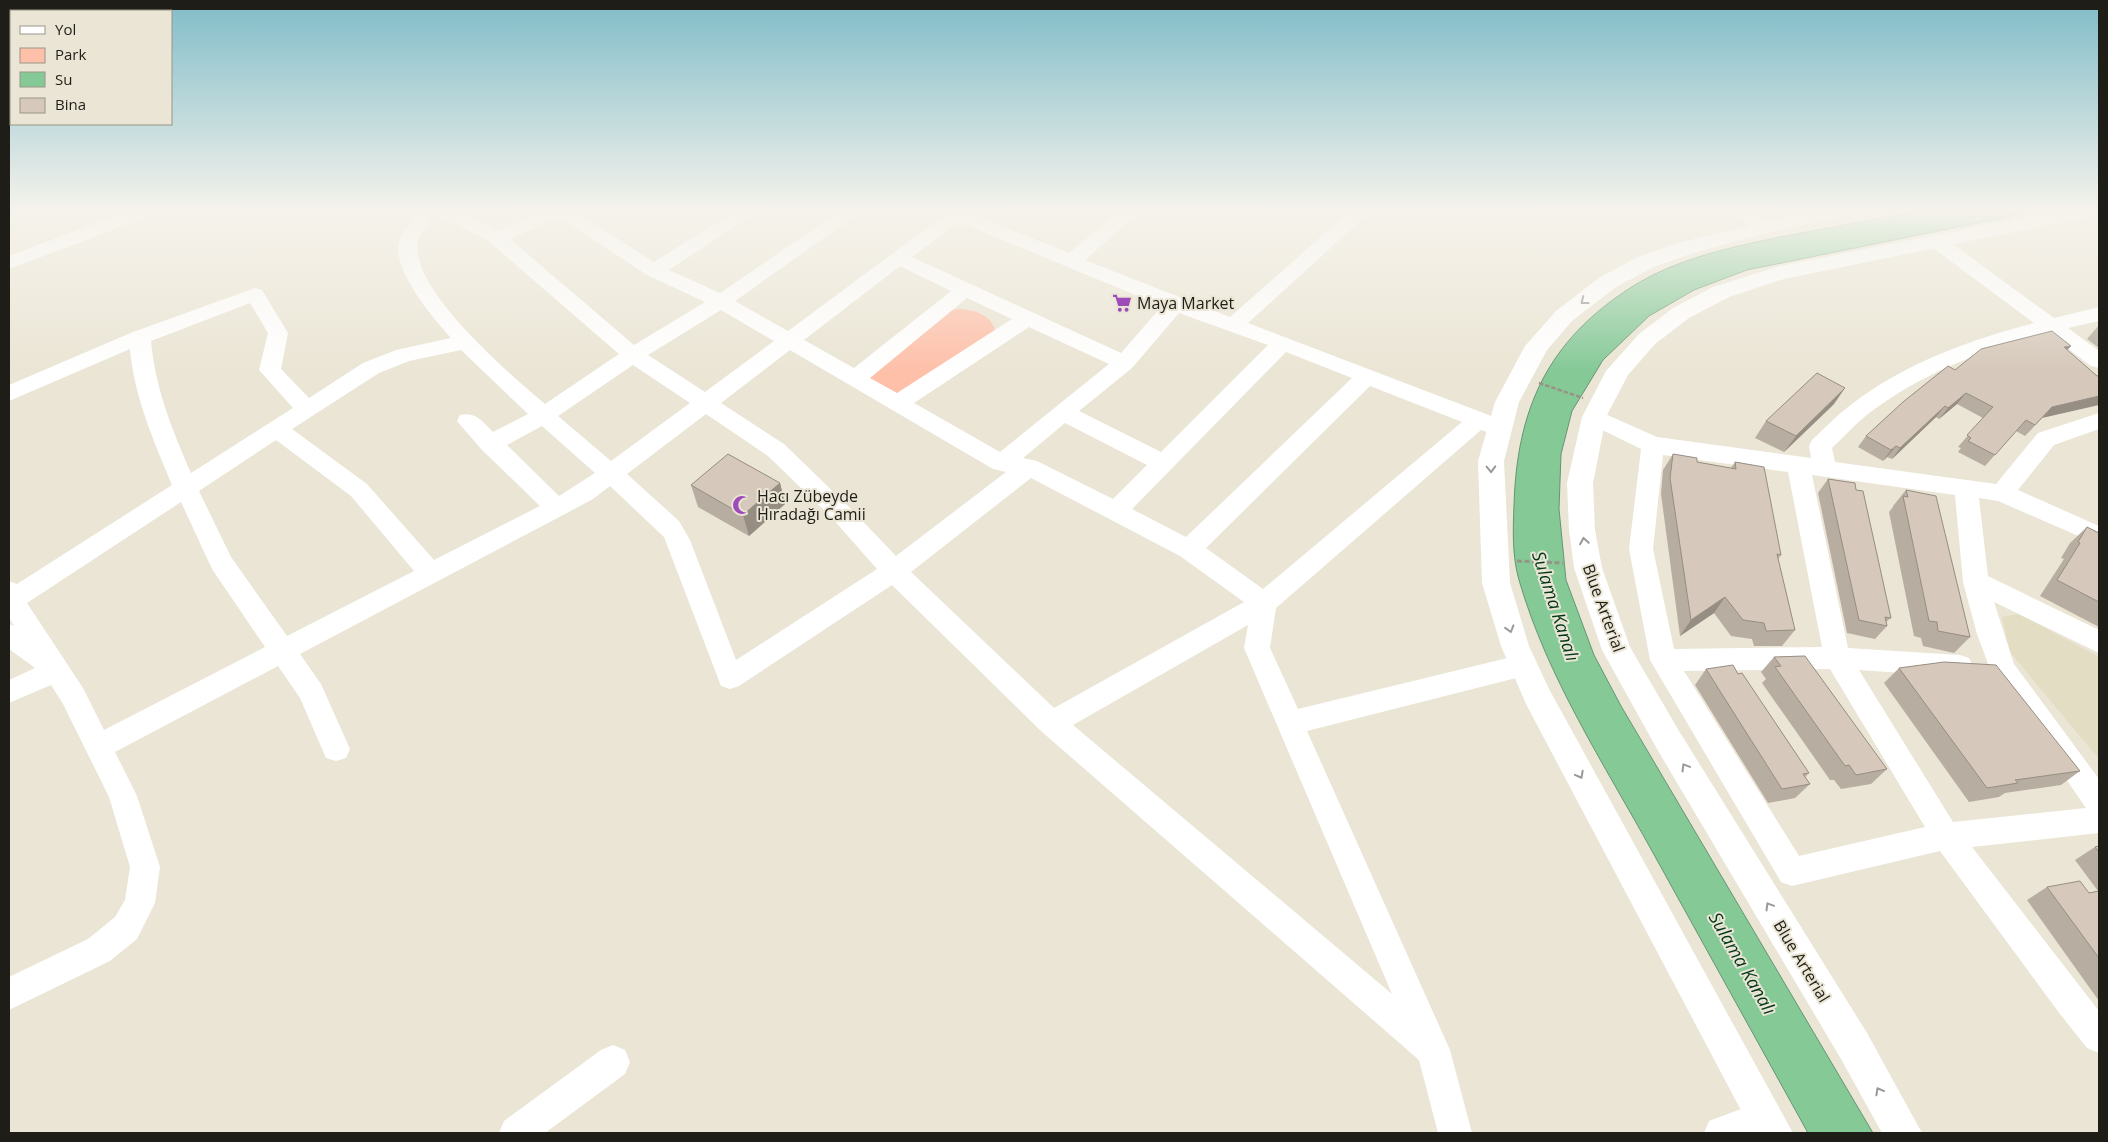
<svg xmlns="http://www.w3.org/2000/svg" width="2108" height="1142" font-family="'Open Sans',sans-serif">
  <style>
    .built { fill: #e3ddc4 }
    .green { fill: #fec0a9 }
    .water { fill: #85c997; stroke: #669571 }
    .lines { fill: none; stroke-linecap: round; stroke-linejoin: round }
    .path-far1 { stroke: #979387; stroke-width: 2.5; stroke-dasharray: 4.5 2; stroke-linecap: butt }
    .path { stroke: #979387; stroke-width: 3; stroke-dasharray: 5 2.5; stroke-linecap: butt }
    .minor { fill: #fff; fill-rule: evenodd }
    .major { fill: #fff; fill-rule: evenodd }
    .wall { fill: #b8ada1 }
    .shaded-wall { fill: #968d83 }
    .building { fill: #d6c9bb; stroke: #968d83 }
    .oneway { stroke: #9a9997 }
    .labels { text-anchor: middle; dominant-baseline: central; stroke-width: 4; stroke-linejoin: round; paint-order: stroke }
    .poi-label { font-size: 16px; fill: #1f1d17; stroke: #eae5d4; text-anchor: start }
    .street-label { font-size: 16px; fill: #1f1d17; stroke: #eae5d4 }
    .water-label { font-size: 18px; font-style: italic; fill: #023819; stroke: #eae5d4 }
  </style>
  <rect width="100%" height="100%" fill="#eae5d4"/>
  <polygon class="built" points="2019,614 2099,657 2099,759 2010,652 2002,617"/>
  <path class="green" d="M 959,309 C 974,310 990,314 995,330 L 892,399 L 859,381 L 952,310 Z"/>
  <path class="water" d="M 1915,211 L 2036,211 L 1747,270 L 1694,290 L 1649,316 L 1603,360 L 1572,411 L 1561,454 L 1559,509 L 1566,580 L 1594,655 L 1621,706 L 1873,1133 L 1808,1133 C 1756,1039 1704,945 1652,851 C 1604,764 1547,677 1519,580 C 1512,556 1513,529 1514,505 C 1517,408 1548,341 1630,288 C 1677,258 1732,247 1785,236 C 1829,228 1872,220 1915,211 Z"/>
  <g class="lines">
    <polyline class="path-far1" points="1539,383 1583,398"/>
    <polyline class="path" points="1517,561 1563,563"/>
    <g class="minor">
      <polygon points="127,211 154,211 152,215 9,269 9,256"/>
      <path d="M 416,211 L 455,211 L 498,230 L 541,211 L 575,211 L 654,262 L 735,211 L 757,211 L 669,270 L 720,293 L 840,211 L 862,211 L 735,301 L 788,331 L 943,216 L 939,211 L 965,211 L 1069,253 L 1119,211 L 1140,211 L 1085,260 L 1230,317 L 1350,211 L 1371,211 L 1248,323 L 1507,422 L 1510,428 L 1507,434 L 1499,436 L 1481,430 L 1276,608 L 1270,648 L 1298,709 L 1524,654 L 1533,657 L 1537,665 L 1533,673 L 1524,676 L 1307,731 L 1450,1050 L 1472,1133 L 1438,1133 L 1419,1060 L 1041,731 L 892,585 L 739,686 L 730,689 L 721,686 L 664,537 L 610,486 L 593,499 L 565,514 L 300,654 L 321,684 L 350,749 L 346,758 L 336,761 L 326,758 L 300,698 L 278,666 L 115,752 L 137,796 L 160,867 L 155,903 L 137,939 L 110,961 L 9,1010 L 9,977 L 88,939 L 115,917 L 125,900 L 130,867 L 109,797 L 63,704 L 51,685 L 9,703 L 9,680 L 35,668 L 9,649 L 9,624 L 14,626 L 9,618 L 9,581 L 17,584 L 172,485 C 154,441 134,397 130,349 L 9,401 L 9,385 L 133,332 L 255,288 L 262,290 L 288,333 L 281,369 L 309,398 L 363,363 L 396,350 L 451,338 C 433,318 392,270 399,242 C 402,231 411,221 416,211 ZM 433,215 L 486,239 L 619,354 L 545,404 C 512,376 409,289 418,242 C 420,233 428,223 433,215 ZM 559,217 L 647,275 L 705,302 L 634,345 L 510,239 ZM 959,222 L 1162,306 L 1121,353 L 912,257 ZM 900,266 L 951,291 L 854,368 L 804,340 ZM 967,298 L 1012,319 L 897,393 L 870,378 ZM 250,303 L 268,333 L 259,370 L 293,408 L 191,473 C 172,430 155,387 151,341 ZM 721,310 L 774,341 L 705,392 L 648,355 ZM 1179,313 L 1268,345 L 1161,452 L 1079,411 L 1132,368 ZM 1029,327 L 1109,364 L 1000,452 L 914,403 ZM 461,350 L 528,414 L 493,432 C 483,422 476,411 460,415 L 457,421 L 482,450 L 540,506 L 434,560 L 367,484 L 292,429 L 379,373 L 409,361 ZM 790,350 L 993,469 L 1006,472 L 896,556 L 848,506 L 784,444 L 721,403 ZM 1286,352 L 1352,378 L 1186,537 L 1132,509 ZM 633,365 L 690,403 L 611,461 L 558,416 ZM 1370,386 L 1462,422 L 1263,589 L 1206,548 ZM 706,414 L 768,456 L 832,518 L 877,569 L 736,660 L 690,540 L 679,521 L 627,474 ZM 1065,423 L 1147,465 L 1113,499 L 1037,461 L 1023,458 ZM 542,426 L 595,473 L 559,496 L 507,445 ZM 276,440 L 351,496 L 414,571 L 287,636 L 231,557 L 199,491 ZM 1031,478 L 1180,556 L 1244,602 L 1054,708 L 911,572 ZM 181,502 L 212,569 L 265,647 L 104,730 L 83,688 L 27,603 ZM 1248,625 L 1244,648 L 1392,994 L 1073,725 Z"/>
      <path d="M 1735,211 L 1756,211 L 1774,227 L 1771,231 C 1757,234 1742,222 1735,211 Z"/>
      <path d="M 1936,235 L 1943,237 L 2054,318 L 2099,307 L 2099,321 L 2068,328 L 2099,351 L 2099,368 L 2091,366 L 2047,333 C 1984,349 1920,374 1868,414 C 1855,424 1844,437 1832,448 L 1835,462 L 1996,484 L 2038,433 L 2099,413 L 2099,429 L 2054,445 L 2018,490 L 2099,526 L 2099,545 L 1998,501 L 1979,498 L 1988,576 L 2099,630 L 2099,653 L 1994,602 L 2014,664 L 2099,779 L 2099,833 L 1972,847 L 2099,1011 L 2099,1053 L 2087,1048 L 2060,1014 L 1940,851 L 1792,886 L 1781,882 L 1650,660 L 1629,549 L 1641,449 L 1586,422 L 1583,417 L 1586,412 L 1594,409 L 1657,437 L 1811,458 L 1809,446 L 1812,440 C 1825,428 1837,415 1852,404 C 1905,363 1970,340 2034,323 L 1929,245 L 1926,241 L 1929,237 ZM 1663,455 L 1788,472 L 1822,647 L 1674,649 L 1653,549 ZM 1812,475 L 1955,495 L 1963,582 L 1977,634 L 1990,669 L 2086,808 L 1953,822 L 1859,670 L 1960,677 L 1969,674 L 1973,666 L 1969,658 L 1960,655 L 1848,648 ZM 1830,669 L 1925,827 L 1799,856 L 1684,671 Z"/>
      <polygon points="613,1045 625,1050 630,1062 625,1074 545,1133 499,1133 504,1121 601,1050"/>
      <polygon points="1765,1100 1777,1105 1782,1117 1777,1129 1767,1133 1704,1133 1709,1121"/>
    </g>
    <g class="major">
      <polygon points="1810,211 1852,211 1849,215 1766,233 1693,253 1654,267 1616,287 1572,321 1547,350 1519,402 1504,461 1510,583 1529,646 1549,689 1793,1133 1753,1133 1526,704 1501,646 1482,583 1478,461 1495,402 1525,346 1556,311 1600,277 1638,257 1677,243"/>
      <polygon points="2055,211 2097,211 2094,215 2087,217 1784,279 1729,297 1689,318 1655,344 1628,375 1606,417 1593,483 1595,530 1602,568 1630,647 1679,731 1867,1033 1922,1133 1882,1133 1841,1059 1657,749 1602,650 1574,568 1569,530 1567,483 1582,417 1606,371 1639,334 1673,308 1713,287 1780,266"/>
    </g>
  </g>
  <g class="wall">
    <polygon points="2099,325 2099,348 2087,339"/>
    <polygon points="2071,346 2067,350 2042,418 2025,436 2016,431 1985,466 1958,452 1961,448 1958,447 1983,418 1957,404 1939,419 1936,417 1892,459 1887,457 1883,461 1858,447 1866,436 1955,370"/>
    <polygon points="1834,404 1784,452 1755,438 1766,421"/>
    <polygon points="1673,454 1697,462 1731,468 1735,462 1781,555 1778,559 1795,630 1782,646 1754,646 1752,639 1731,636 1714,613 1680,636 1661,494 1663,470"/>
    <polygon points="1828,479 1891,618 1886,622 1887,626 1875,639 1847,633 1818,493"/>
    <polygon points="780,483 785,504 749,536 698,507 691,485"/>
    <polygon points="1906,490 1970,637 1954,653 1923,646 1921,638 1914,636 1889,512 1893,507 1893,506"/>
    <polygon points="2087,527 2099,533 2099,627 2040,596 2064,559 2061,558 2070,543"/>
    <polygon points="1774,657 1887,769 1871,784 1841,789 1834,780 1830,780 1762,683 1766,679 1761,672"/>
    <polygon points="1899,668 2080,771 2061,785 2005,793 1999,797 1969,802 1884,683"/>
    <polygon points="1706,669 1738,674 1809,773 1805,777 1810,784 1795,798 1768,803 1695,685"/>
    <polygon points="2099,846 2099,1001 2027,900 2047,887 2089,893 2098,891 2075,860 2095,847"/>
  </g>
  <g class="shaded-wall">
    <polygon points="2071,346 2061,357 2064,347"/>
    <polygon points="1845,388 1834,404 1784,452 1796,436"/>
    <polygon points="1966,393 1957,404 1939,419 1948,408"/>
    <polygon points="2099,396 2099,405 2042,418 2025,436 2052,407"/>
    <polygon points="1945,406 1936,417 1892,459 1900,448"/>
    <polygon points="1896,446 1887,457 1883,461 1891,450"/>
    <polygon points="780,483 785,504 749,536 743,515"/>
    <polygon points="1725,597 1714,613 1680,636 1691,620"/>
  </g>
  <g class="building">
    <polygon points="2052,331 2071,346 2064,347 2097,376 2099,376 2099,396 2052,407 2035,425 2026,420 1995,455 1968,441 1971,438 1967,435 1993,407 1966,393 1948,408 1945,406 1900,448 1896,446 1891,450 1866,436 1903,402 1948,366 1955,370 1981,349"/>
    <polygon points="1817,373 1845,388 1796,436 1766,421"/>
    <polygon points="728,454 780,483 743,515 691,485"/>
    <polygon points="1673,454 1697,458 1697,462 1736,469 1735,462 1764,467 1781,555 1777,554 1795,630 1766,631 1764,623 1743,620 1725,597 1691,620 1670,478"/>
    <polygon points="1828,479 1855,483 1856,490 1863,491 1891,618 1885,617 1887,626 1859,620"/>
    <polygon points="1906,490 1936,496 1970,637 1938,631 1937,622 1929,621 1903,496 1908,497"/>
    <polygon points="2087,527 2099,533 2099,602 2057,580 2080,543 2078,542"/>
    <polygon points="1805,656 1887,769 1856,775 1849,765 1845,766 1775,667 1781,666 1774,657"/>
    <polygon points="1944,662 1996,665 2080,771 2015,780 2018,783 1987,788 1899,668"/>
    <polygon points="1733,665 1738,674 1742,673 1809,773 1803,774 1810,784 1782,789 1706,669"/>
    <polygon points="2099,846 2099,852 2095,847"/>
    <polygon points="2080,881 2089,893 2099,891 2099,958 2047,887"/>
  </g>
  <defs><path id="oneway-chevron" d="M-2-3.5L2.5 0L-2 3.5" fill="none" stroke-width="1.6" stroke-linecap="round" stroke-linejoin="round" transform="scale(1.25)"/></defs>
  <g class="oneway">
    <use href="#oneway-chevron" transform="translate(1584 301) rotate(142)"/>
    <use href="#oneway-chevron" transform="translate(1491 469) rotate(88)"/>
    <use href="#oneway-chevron" transform="translate(1584 541) rotate(-99)"/>
    <use href="#oneway-chevron" transform="translate(1510 629) rotate(73)"/>
    <use href="#oneway-chevron" transform="translate(1685 767) rotate(-121)"/>
    <use href="#oneway-chevron" transform="translate(1580 775) rotate(62)"/>
    <use href="#oneway-chevron" transform="translate(1769 906) rotate(-121)"/>
    <use href="#oneway-chevron" transform="translate(1879 1091) rotate(-119)"/>
  </g>
  <linearGradient id="sky" x2="0" y2="1"><stop stop-color="#80bcc8"/><stop offset="0.57" stop-color="#f6f3ec"/><stop offset="1" stop-color="#f6f3ec" stop-opacity="0"/></linearGradient>
  <rect width="2108" height="371" fill="url(#sky)"/>
  <defs>
    <g id="supermarket-bare" transform="scale(1.5)"><path d="M-6-5.5h2.5l.6 2H6L4.5 2H-2.5L-4.4-4H-6ZM-1.5 3.2a1.3 1.3 0 1 0 .1 0ZM3 3.2a1.3 1.3 0 1 0 .1 0Z" fill="#9f4cbb" stroke="#eae5d4" stroke-width="2.5" paint-order="stroke"/></g>
    <g id="mosque-bare" transform="scale(1.5)"><path d="M3.5-4.9A6 6 0 1 0 3.5 4.9A5 5 0 1 1 3.5-4.9Z" fill="#9f4cbb" stroke="#eae5d4" stroke-width="2.5" paint-order="stroke"/></g>
  </defs>
  <g fill-rule="evenodd">
    <use href="#supermarket-bare" x="1122" y="303"/>
    <use href="#mosque-bare" x="742" y="505"/>
  </g>
  <g class="labels">
    <g class="poi-label">
      <text x="1137" y="303">Maya Market</text>
      <text x="757" y="496">Hacı Zübeyde<tspan x="757" dy="18">Hıradağı Camii</tspan></text>
    </g>
    <g class="street-label">
      <text transform="translate(1604 608) rotate(70)">Blue Arterial</text>
      <text transform="translate(1802 961) rotate(59)">Blue Arterial</text>
    </g>
    <g class="water-label">
      <text transform="translate(1556 606) rotate(72)">Sulama Kanalı</text>
      <text transform="translate(1743 963) rotate(60)">Sulama Kanalı</text>
    </g>
  </g>
  <rect width="2108" height="1142" fill="none" stroke="#1f1d17" stroke-width="20"/>
  <rect x="10" y="10" width="162" height="115" fill="#eae5d4" stroke="#999588"/>
  <rect x="20" y="26" width="25" height="8" fill="#ffffff" stroke="#999588"/>
  <text x="55" y="35" font-size="15" fill="#1f1d17">Yol</text>
  <rect x="20" y="48" width="25" height="15" fill="#fec0a9" stroke="#999588"/>
  <text x="55" y="60" font-size="15" fill="#1f1d17">Park</text>
  <rect x="20" y="72" width="25" height="15" fill="#85c997" stroke="#999588"/>
  <text x="55" y="85" font-size="15" fill="#1f1d17">Su</text>
  <rect x="20" y="98" width="25" height="15" fill="#d6c9bb" stroke="#999588"/>
  <text x="55" y="110" font-size="15" fill="#1f1d17">Bina</text>
</svg>
